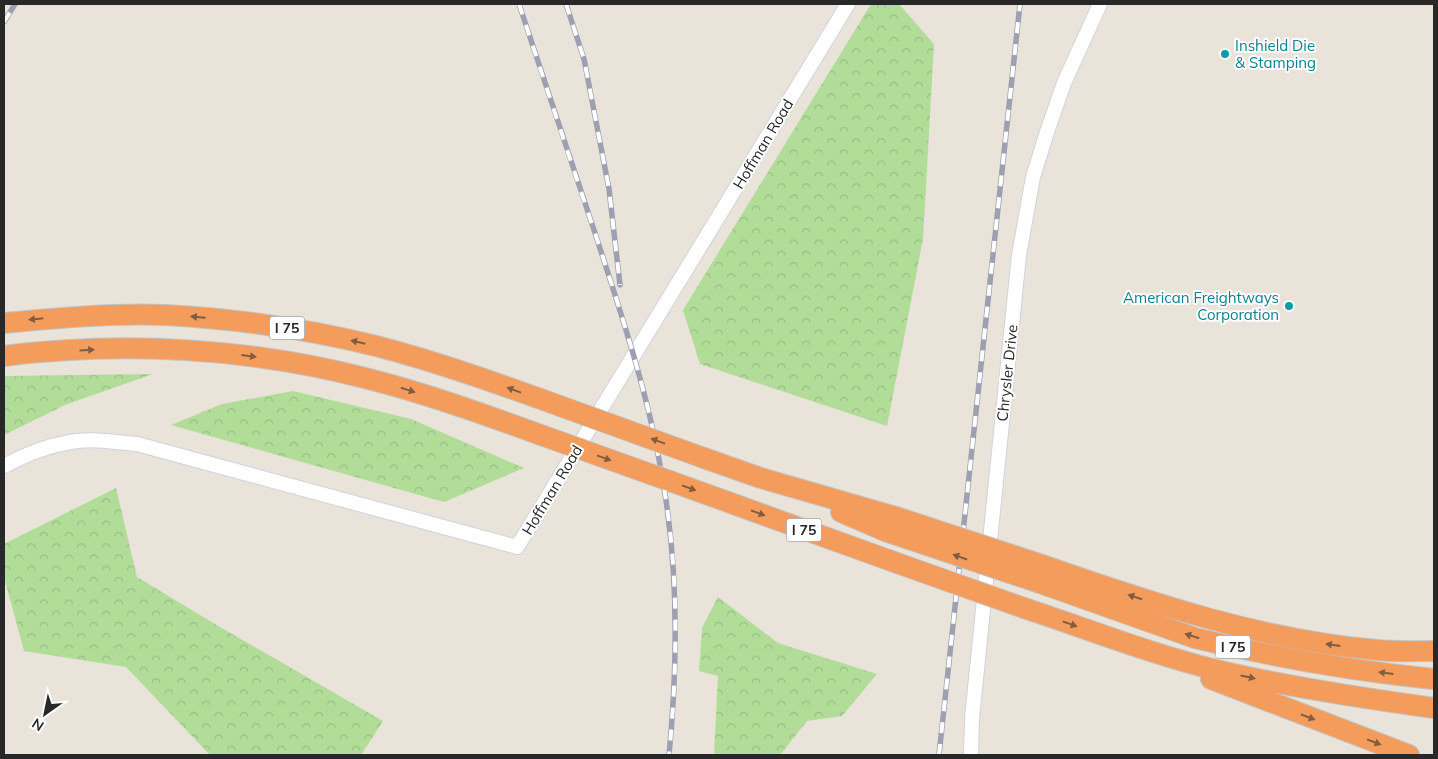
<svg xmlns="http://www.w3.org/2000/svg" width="1438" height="759" font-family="Mulish,sans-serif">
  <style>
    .forest { fill: url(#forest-crowns) }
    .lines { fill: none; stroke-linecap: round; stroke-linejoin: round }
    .tertiary-casing { stroke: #cfd3e0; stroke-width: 16 }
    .motorway-casing { stroke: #c3c3c3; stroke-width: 22 }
    .tertiary { stroke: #fff; stroke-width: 14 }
    .motorway { stroke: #f39c5b; stroke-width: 20 }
    .rail-casing { stroke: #9da0b1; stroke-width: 5.5 }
    .rail { stroke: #fff; stroke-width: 4; stroke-dasharray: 11; stroke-linecap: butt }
    .motorway-bridge-casing { stroke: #c3c3c3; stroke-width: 22; stroke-linecap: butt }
    .motorway-bridge { stroke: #f39c5b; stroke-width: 20 }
    .oneway { fill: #835c3f }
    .culture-dot { fill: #0f9aa8; stroke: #fff; stroke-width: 2 }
    .labels { text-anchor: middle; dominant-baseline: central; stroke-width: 4; stroke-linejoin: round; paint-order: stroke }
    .shield { fill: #fff; stroke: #686868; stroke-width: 1 }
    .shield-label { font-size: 14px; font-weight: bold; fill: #282828 }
    .culture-label { font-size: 15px; fill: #0d838f; stroke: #fff; text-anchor: start }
    .street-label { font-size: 15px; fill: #282828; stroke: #fff }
  </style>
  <defs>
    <pattern id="forest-crowns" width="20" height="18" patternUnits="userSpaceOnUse" patternTransform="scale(1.25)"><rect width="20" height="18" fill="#b1dd99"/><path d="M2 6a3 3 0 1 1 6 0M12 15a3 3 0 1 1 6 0" fill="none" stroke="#98be84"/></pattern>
  </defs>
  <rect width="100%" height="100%" fill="#e9e3da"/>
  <g class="forest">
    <polygon points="871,4 899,4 934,44 923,239 887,426 700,364 683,310"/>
    <polygon points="153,374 65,405 4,435 4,376"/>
    <polygon points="293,391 411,419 524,468 444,502 171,425 222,404"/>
    <polygon points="116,488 137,577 220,627 383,721 361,755 210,755 126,667 24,651 4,577 4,544"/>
    <polygon points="718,597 778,643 877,674 842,716 807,721 780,755 714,755 718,676 699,671 702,628"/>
  </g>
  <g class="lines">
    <g class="tertiary-casing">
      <g id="tertiary">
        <path d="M 4,466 C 24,455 47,446 70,442 C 92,438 115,442 137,444 L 517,547 L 848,4"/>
        <polyline points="971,755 972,718 1019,255 1033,177 1047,132 1064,83 1100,4"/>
      </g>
    </g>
    <g class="motorway-casing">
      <g id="motorway">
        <path d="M 4,323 C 58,318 112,313 166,315 C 237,319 307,329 376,346 C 438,362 499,384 560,406"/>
        <path d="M 4,356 C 124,341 248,348 365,378 C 425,393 483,414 541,435"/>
        <polyline points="704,458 761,478 896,517"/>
        <polyline points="667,480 897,563"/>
        <polyline points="841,512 885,531"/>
        <path d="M 1042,565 C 1151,603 1261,640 1377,650 C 1396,652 1415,651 1434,651"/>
        <path d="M 1040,583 L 1195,638 C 1274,657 1353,671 1434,679"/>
        <path d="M 1024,608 C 1088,629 1151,654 1216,670 C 1288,687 1361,698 1434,708"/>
        <polyline points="1211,679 1409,755"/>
      </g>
    </g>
    <use href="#tertiary" class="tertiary"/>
    <use href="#motorway" class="motorway"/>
    <g class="rail-casing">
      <g id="rail">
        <path d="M 519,4 C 544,80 569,156 595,233 C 621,313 648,393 662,476 C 679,569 678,662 669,755"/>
        <polyline points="566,4 584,59 609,189 620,285"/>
        <polyline points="4,22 15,4"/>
        <polyline points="939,755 1020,4"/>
      </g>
    </g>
    <use href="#rail" class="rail"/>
    <g class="motorway-bridge-casing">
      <g id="motorway-bridge">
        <polyline points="560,406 704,458"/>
        <polyline points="541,435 667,480"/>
        <polyline points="896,517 1042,565"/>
        <polyline points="885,531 1040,583"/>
        <polyline points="897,563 1024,608"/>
      </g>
    </g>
    <use href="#motorway-bridge" class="motorway-bridge"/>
  </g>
  <defs><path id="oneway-solid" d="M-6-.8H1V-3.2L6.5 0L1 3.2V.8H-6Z" transform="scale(1.25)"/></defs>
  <g class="oneway">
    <use href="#oneway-solid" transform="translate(198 317) rotate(-175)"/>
    <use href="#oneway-solid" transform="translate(36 319) rotate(174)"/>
    <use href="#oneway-solid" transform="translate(358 342) rotate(-167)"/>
    <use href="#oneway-solid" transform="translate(87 350) rotate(-3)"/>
    <use href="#oneway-solid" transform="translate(249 356) rotate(7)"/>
    <use href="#oneway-solid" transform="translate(408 390) rotate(17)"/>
    <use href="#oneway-solid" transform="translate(514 390) rotate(-160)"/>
    <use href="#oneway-solid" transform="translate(658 441) rotate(-160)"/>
    <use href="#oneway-solid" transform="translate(604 458) rotate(20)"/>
    <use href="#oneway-solid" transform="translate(689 488) rotate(20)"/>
    <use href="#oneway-solid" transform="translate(758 513) rotate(20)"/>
    <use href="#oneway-solid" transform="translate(960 557) rotate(-161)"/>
    <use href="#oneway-solid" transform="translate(1135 597) rotate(-162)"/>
    <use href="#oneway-solid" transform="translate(1070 624) rotate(19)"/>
    <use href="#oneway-solid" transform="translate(1192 636) rotate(-163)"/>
    <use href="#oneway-solid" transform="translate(1333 645) rotate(-172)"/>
    <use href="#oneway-solid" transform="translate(1386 673) rotate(-173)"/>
    <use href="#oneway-solid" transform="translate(1248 677) rotate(12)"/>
    <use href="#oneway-solid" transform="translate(1308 717) rotate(21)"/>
    <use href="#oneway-solid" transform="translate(1374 742) rotate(21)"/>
  </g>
  <g class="culture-dot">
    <circle cx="1225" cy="54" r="5"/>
    <circle cx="1289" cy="306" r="5"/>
  </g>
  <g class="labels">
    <g class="shield">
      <rect x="269.5" y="316.5" width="35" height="23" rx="4"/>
      <rect x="786.5" y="518.5" width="35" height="23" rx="4"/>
      <rect x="1215.5" y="635.5" width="35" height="23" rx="4"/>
    </g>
    <g class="shield-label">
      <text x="287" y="328">I 75</text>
      <text x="804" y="530">I 75</text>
      <text x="1233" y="647">I 75</text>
    </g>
    <g class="culture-label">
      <text x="1235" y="45">Inshield Die<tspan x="1235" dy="17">&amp; Stamping</tspan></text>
      <text x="1279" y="297" text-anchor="end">American Freightways<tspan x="1279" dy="17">Corporation</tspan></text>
    </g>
    <g class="street-label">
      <text transform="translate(763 144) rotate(-59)">Hoffman Road</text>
      <text transform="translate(1007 373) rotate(-84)">Chrysler Drive</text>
      <text transform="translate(552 490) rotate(-59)">Hoffman Road</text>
    </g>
  </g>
  <rect width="1438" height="759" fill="none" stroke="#282828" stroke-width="10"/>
  <g transform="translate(45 714) rotate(213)" stroke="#ffffff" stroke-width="4" paint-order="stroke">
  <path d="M0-4L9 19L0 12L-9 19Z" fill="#282828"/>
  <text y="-8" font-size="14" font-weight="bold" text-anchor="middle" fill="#282828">N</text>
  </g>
</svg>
